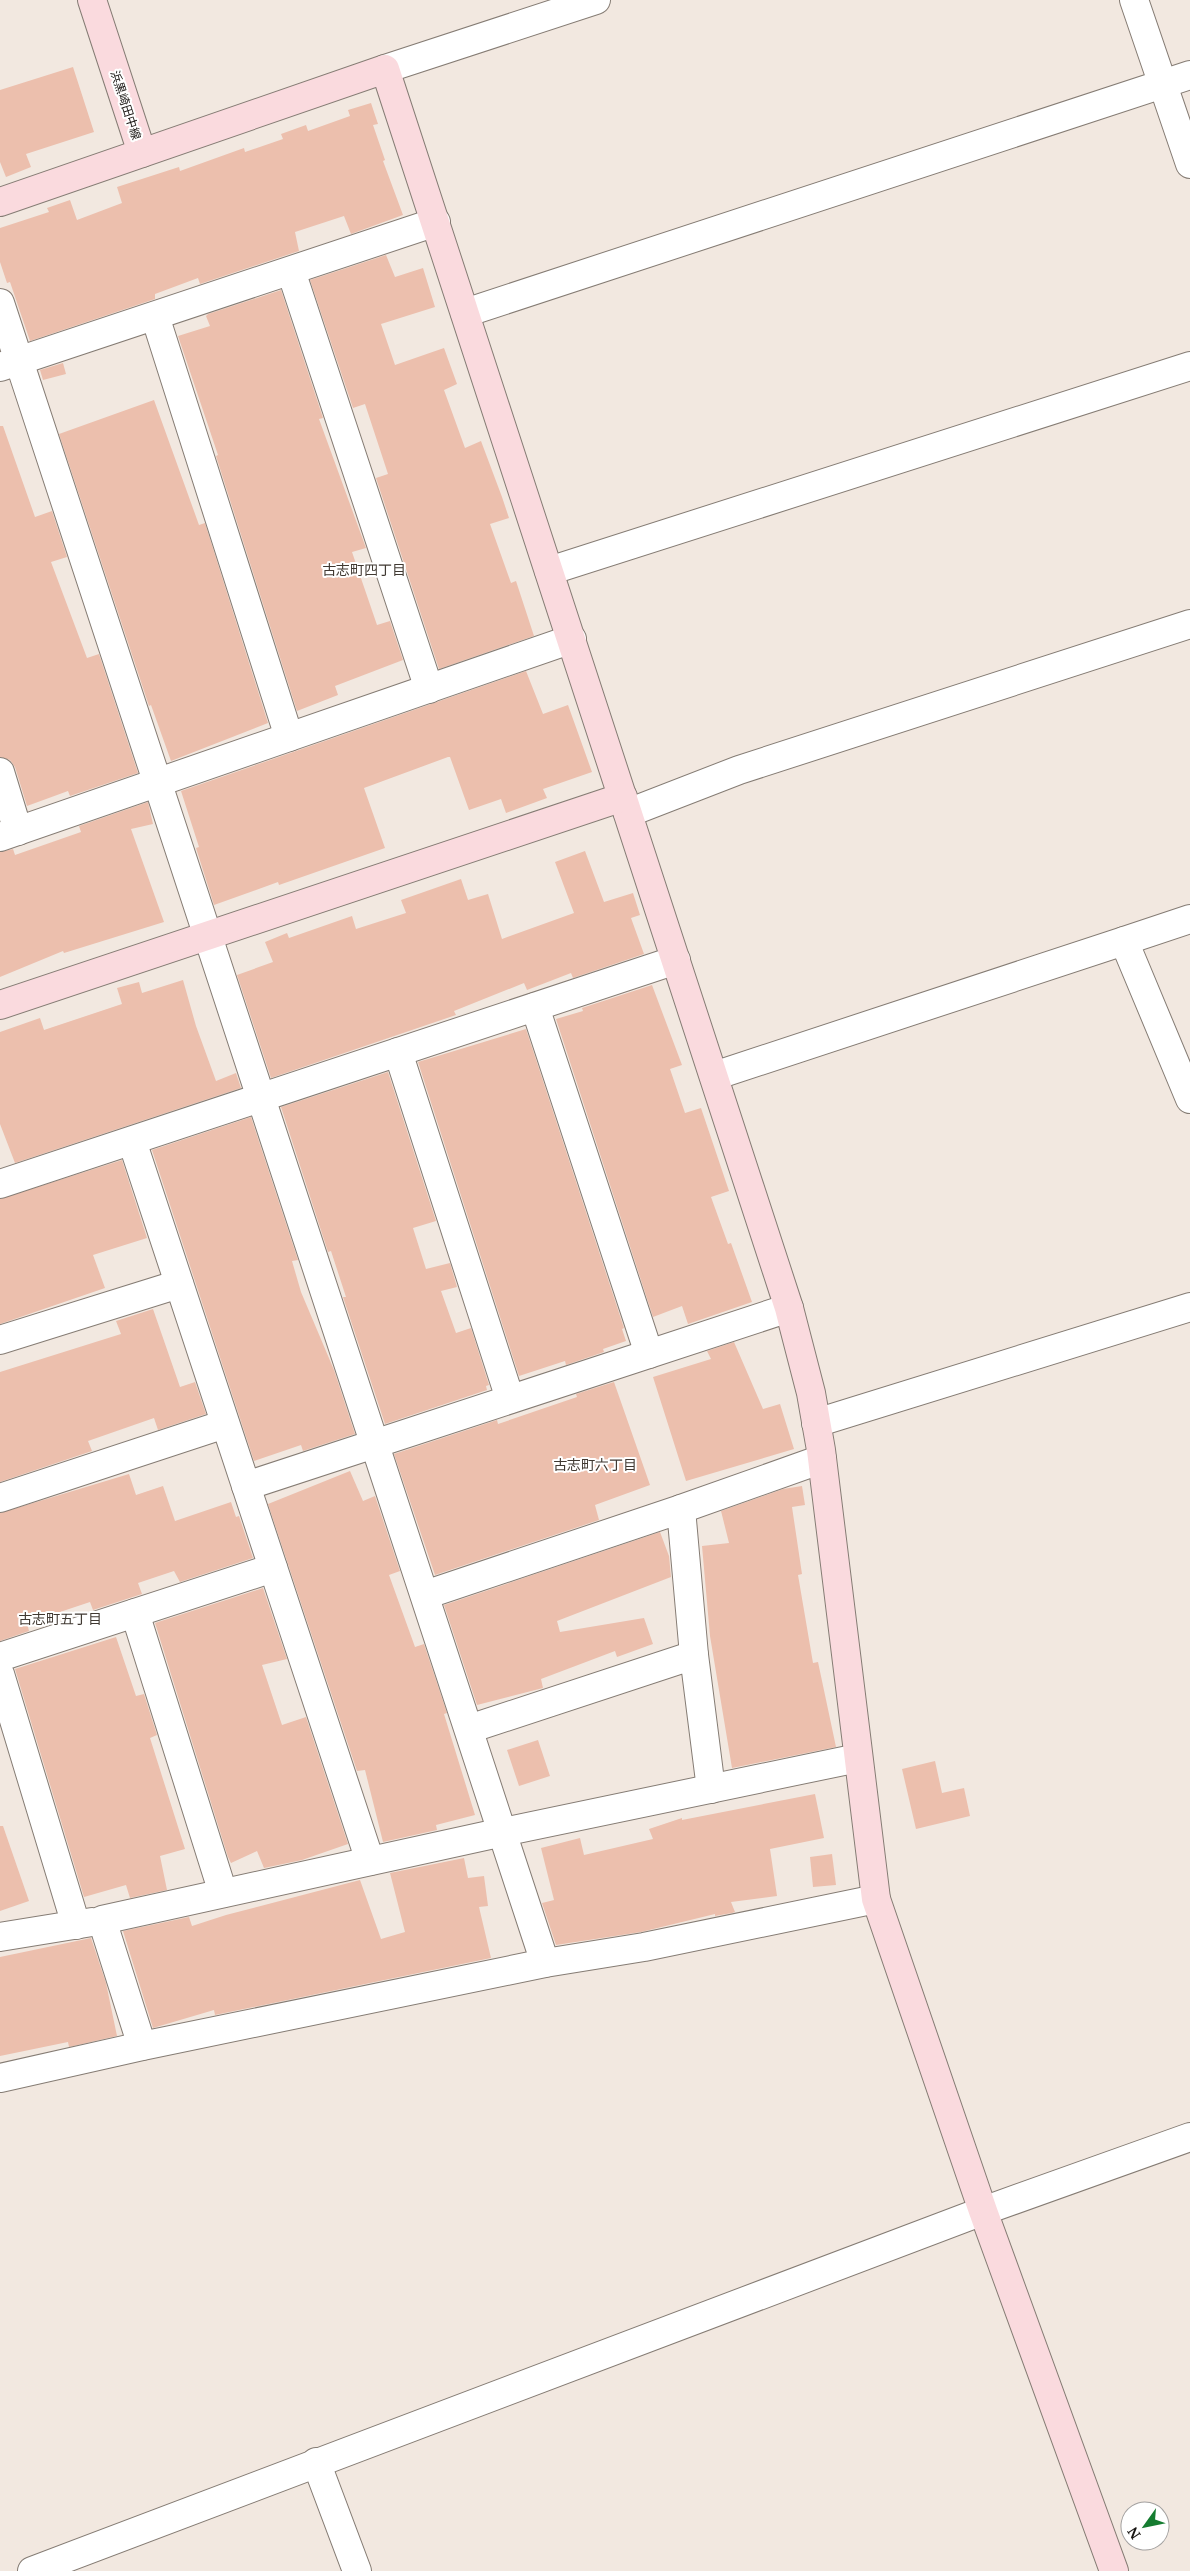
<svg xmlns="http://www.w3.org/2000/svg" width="1190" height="2571" font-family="'Noto Serif','Noto Sans JP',serif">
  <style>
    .building { fill: #ecbfad }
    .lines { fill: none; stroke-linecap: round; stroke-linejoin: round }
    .street-casing { stroke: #857c74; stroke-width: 30 }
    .secondary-casing { stroke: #857c74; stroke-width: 30 }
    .street { stroke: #fff; stroke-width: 28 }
    .secondary { stroke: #fadade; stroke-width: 28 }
    .labels { text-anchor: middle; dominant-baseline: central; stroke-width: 4; stroke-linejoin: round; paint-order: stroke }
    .street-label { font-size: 12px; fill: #181512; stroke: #fff }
    .neighbourhood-label { font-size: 14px; fill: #403932; stroke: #fff }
  </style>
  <rect width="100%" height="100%" fill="#f2e8e0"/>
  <g class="building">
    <polygon points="73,67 94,132 26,154 31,167 6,177 0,162 0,90"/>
    <polygon points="371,103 378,124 373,125 385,160 383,161 403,215 351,234 344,216 295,232 299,251 200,284 198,278 155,294 155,299 30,341 10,282 7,283 0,262 0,228 49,212 47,208 70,200 77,220 122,203 117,187 179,167 180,171 244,148 245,152 283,139 281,134 306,125 308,131 350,116 348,110"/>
    <polygon points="386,255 395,277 423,268 435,307 381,324 395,365 444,348 457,384 444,390 465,448 481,441 502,497 509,518 490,524 511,583 516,581 534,636 439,669 376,478 388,474 365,404 353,408 310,280"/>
    <polygon points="281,290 323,418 319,419 366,548 352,552 377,625 390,621 403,660 335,686 338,695 297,711 216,456 218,455 178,336 210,326 206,316 208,314"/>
    <polygon points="63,363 66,374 43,380 40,370"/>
    <polygon points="154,400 199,525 205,523 268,723 171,761 151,705 149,706 59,434"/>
    <polygon points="0,426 3,426 35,517 52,511 67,557 51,562 87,658 99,654 138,773 70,796 68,791 27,806 15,767 10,760 0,757"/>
    <polygon points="526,671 543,714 568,705 592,772 543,789 547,798 506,813 501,799 469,810 450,757 448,757 364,788 385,848 279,885 278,882 214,905 196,848 199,847 181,791"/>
    <polygon points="148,802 153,824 131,829 164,922 64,953 63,951 0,977 0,852 13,849 15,855 81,832 79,826"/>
    <polygon points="585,851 604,902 633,893 640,915 631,918 644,954 573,978 571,973 527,990 524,983 454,1011 456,1015 271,1078 237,975 273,962 265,942 287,933 289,938 352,916 356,929 406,913 401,900 461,879 468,900 488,894 502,939 574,913 555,862"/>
    <polygon points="183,980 196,1026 216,1081 236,1073 241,1088 15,1163 0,1124 0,1032 40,1018 44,1030 122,1004 117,988 139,982 142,993"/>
    <polygon points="652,985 682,1065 670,1069 685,1113 701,1108 729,1191 711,1197 728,1244 731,1243 752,1302 688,1324 682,1306 653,1317 556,1019 583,1011 582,1008"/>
    <polygon points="526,1029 624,1328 622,1329 626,1341 603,1349 604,1352 566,1365 565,1361 519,1376 418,1062"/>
    <polygon points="388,1072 436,1221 413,1228 426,1269 450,1263 457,1287 441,1291 456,1333 471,1328 489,1385 486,1386 487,1390 385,1424 343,1297 346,1297 331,1251 328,1252 281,1107"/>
    <polygon points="251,1117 298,1260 292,1261 301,1292 334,1370 355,1434 303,1451 301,1445 254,1461 152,1150"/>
    <polygon points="122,1160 147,1238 93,1255 105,1288 0,1324 0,1199"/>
    <polygon points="153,1309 180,1387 195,1382 206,1414 158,1430 154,1418 88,1441 92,1451 0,1482 0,1372 121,1334 116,1321"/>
    <polygon points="734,1342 763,1409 780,1404 794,1449 686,1481 653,1377 711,1359 707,1351"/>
    <polygon points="614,1382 650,1485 595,1505 599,1520 435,1575 394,1454 497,1420 498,1424 577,1397 576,1394"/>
    <polygon points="350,1471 363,1501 375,1496 400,1571 389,1575 415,1647 424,1644 447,1713 444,1714 475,1815 436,1825 437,1830 383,1842 365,1770 357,1771 268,1504"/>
    <polygon points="129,1474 136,1495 163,1486 175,1521 231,1502 236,1517 239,1516 253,1558 180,1582 174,1571 138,1583 142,1594 93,1610 90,1602 27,1623 29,1631 0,1641 0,1513"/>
    <polygon points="802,1486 805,1505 792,1507 802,1574 798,1575 813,1663 818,1662 836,1747 732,1768 710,1636 702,1546 729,1543 721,1511 783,1489"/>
    <polygon points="660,1532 669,1556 671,1577 557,1621 560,1632 644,1618 653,1644 617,1657 615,1651 541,1679 543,1688 477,1705 444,1605"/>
    <polygon points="263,1588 287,1659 262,1665 282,1725 306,1717 348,1844 302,1860 264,1868 257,1851 231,1863 228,1857 155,1623"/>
    <polygon points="116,1637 136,1696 144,1694 157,1735 150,1738 185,1849 160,1856 167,1890 130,1898 126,1885 84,1897 15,1669"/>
    <polygon points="538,1740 550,1776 519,1786 507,1750"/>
    <polygon points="935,1761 942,1793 964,1788 970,1816 916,1829 902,1769"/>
    <polygon points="815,1794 824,1838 770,1849 777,1896 731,1902 735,1912 732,1913 715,1916 715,1914 641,1932 556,1945 542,1903 554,1900 541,1848 580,1838 584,1855 653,1839 649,1829 682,1818 682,1820"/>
    <polygon points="0,1826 3,1826 29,1901 0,1911"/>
    <polygon points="832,1854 836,1885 813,1887 810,1857"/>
    <polygon points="464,1858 468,1878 484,1876 488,1906 479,1907 491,1958 215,2015 214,2010 153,2028 123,1931 189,1917 192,1926 226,1915 360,1880 381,1939 405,1932 390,1873"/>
    <polygon points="91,1938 106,1983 117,2036 69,2047 68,2042 0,2056 0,1957"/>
  </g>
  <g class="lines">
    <g class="street-casing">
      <g id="street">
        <polyline points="1134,0 1190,164"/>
        <polyline points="385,69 596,0"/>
        <polyline points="291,271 429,689"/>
        <polyline points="0,303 545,1963"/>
        <polyline points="465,313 1190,75"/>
        <polyline points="155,316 289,737"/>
        <polyline points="0,367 436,222"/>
        <polyline points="549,571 1190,366"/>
        <polyline points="0,772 18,831"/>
        <polyline points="628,813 739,770 1190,624"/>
        <polyline points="0,837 572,639"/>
        <polyline points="1190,919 1124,941 1190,1099"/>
        <polyline points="535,1007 649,1354"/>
        <polyline points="398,1052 510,1399"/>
        <polyline points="714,1076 1124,941"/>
        <polyline points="132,1141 370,1861"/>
        <polyline points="0,1184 676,960"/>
        <polyline points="0,1340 179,1284"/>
        <polyline points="816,1423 1190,1307"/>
        <polyline points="246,1486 789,1308"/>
        <polyline points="0,1498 225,1424"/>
        <polyline points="681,1509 822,1459"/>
        <polyline points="425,1595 681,1509 694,1655"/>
        <polyline points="135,1613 223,1893"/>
        <polyline points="0,1657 273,1568"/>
        <polyline points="0,1674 76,1925"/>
        <polyline points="469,1729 694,1655 711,1789"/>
        <polyline points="0,1937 92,1922"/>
        <polyline points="142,2046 102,1920 503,1832 858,1758"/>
        <polyline points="0,2078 142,2046 545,1963 644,1947 876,1899"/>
        <polyline points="316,2462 357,2571"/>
        <polyline points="32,2571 983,2211 1190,2137"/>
      </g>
    </g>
    <g class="secondary-casing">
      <g id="secondary">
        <polyline points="92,0 142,153"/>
        <polyline points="0,202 385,69 789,1308 811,1393 821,1450 876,1899 983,2211 1114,2571"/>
        <polyline points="0,1005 623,797"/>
      </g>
    </g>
    <use href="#street" class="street"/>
    <use href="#secondary" class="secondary"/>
  </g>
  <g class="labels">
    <g class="street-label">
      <text transform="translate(126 105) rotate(72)">浜黒崎田中線</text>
    </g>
    <g class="neighbourhood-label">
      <text x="364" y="569">古志町四丁目</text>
      <text x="595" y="1464">古志町六丁目</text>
      <text x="60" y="1618">古志町五丁目</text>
    </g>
  </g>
  <g transform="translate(1145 2526) rotate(237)"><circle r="24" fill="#ffffff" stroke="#a3a1a0"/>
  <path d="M0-4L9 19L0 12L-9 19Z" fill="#157c30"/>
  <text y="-8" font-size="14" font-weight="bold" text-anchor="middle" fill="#181512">N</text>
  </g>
</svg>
